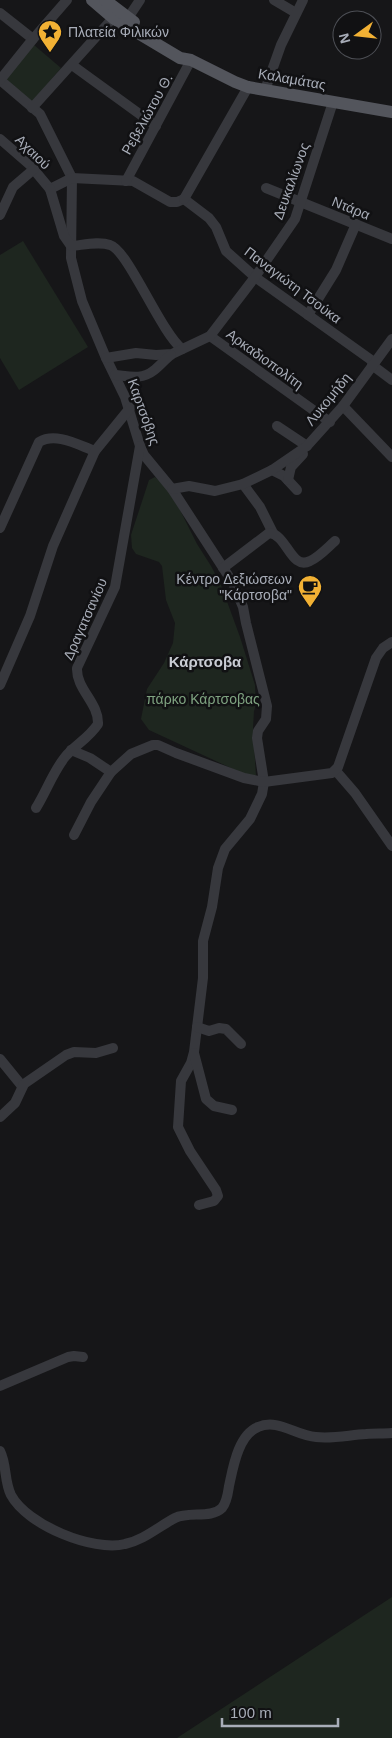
<svg xmlns="http://www.w3.org/2000/svg" width="392" height="1738" font-family="Helvetica,sans-serif">
  <style>
    .green { fill: #1e261f }
    .lines { fill: none; stroke-linecap: round; stroke-linejoin: round }
    .minor { stroke: #37383d; stroke-width: 10 }
    .major { stroke: #53555c; stroke-width: 12 }
    .labels { text-anchor: middle; dominant-baseline: central; stroke-width: 5; stroke-linejoin: round; paint-order: stroke }
    .poi-label { font-size: 14px; fill: #a8adb8; stroke: #111113; text-anchor: start }
    .street-label { font-size: 14px; fill: #a8adb8; stroke: #111113 }
    .park-label { font-size: 14px; fill: #7fa381; stroke: #111113 }
    .neighbourhood-label { font-size: 15px; font-weight: bold; fill: #c9ccd4; stroke: #111113 }
  </style>
  <rect width="100%" height="100%" fill="#161618"/>
  <g class="green">
    <polygon points="34,45 61,68 32,102 5,79"/>
    <polygon points="23,241 88,347 19,390 0,358 0,255"/>
    <polygon points="155,477 165,486 180,510 197,544 211,566 221,585 240,637 255,685 256,705 254,711 253,728 256,776 246,775 149,730 141,719 147,689 164,663 173,643 175,623 166,600 162,566 159,562 136,554 132,548 131,535 149,480"/>
    <polygon points="392,1597 392,1738 177,1738 180,1736"/>
  </g>
  <g class="lines">
    <g class="minor">
      <polyline points="274,0 296,13"/>
      <polyline points="0,13 33,39"/>
      <polyline points="128,18 140,0"/>
      <polyline points="72,65 156,126"/>
      <polyline points="0,80 40,114 72,178 71,258 82,301 106,358 125,397 140,446 144,455 172,489 233,583 243,607 246,623 267,706 266,719 258,731 257,738 264,782 262,794 250,819 225,849 218,868 212,907 203,941 203,978 194,1052 191,1063 181,1081 178,1127 190,1151 216,1190 218,1196 214,1201 199,1205"/>
      <polyline points="0,80 33,39 67,0"/>
      <polyline points="265,90 281,45 303,0"/>
      <polyline points="32,108 113,18"/>
      <polyline points="0,139 30,165 50,189 72,178 133,181 170,202 177,202 184,199"/>
      <polyline points="126,181 191,60"/>
      <polyline points="266,188 392,239"/>
      <path d="M 50,189 L 64,236 L 71,246 C 83,245 99,241 110,245 C 128,250 160,331 182,349"/>
      <polyline points="184,199 209,218 216,227 226,251 255,277 374,362"/>
      <polyline points="184,199 248,87"/>
      <polyline points="0,215 13,187 34,169"/>
      <polyline points="308,315 336,270 356,224"/>
      <polyline points="210,336 330,422"/>
      <polyline points="106,358 136,353 156,355 172,354 210,336 255,277 295,219 333,102"/>
      <polyline points="372,365 392,380"/>
      <path d="M 115,375 C 128,376 142,380 153,371 C 160,366 164,360 171,355"/>
      <polyline points="343,406 392,457"/>
      <polyline points="277,426 307,446"/>
      <polyline points="272,470 284,476 297,490"/>
      <polyline points="288,480 291,467 303,454"/>
      <polyline points="243,484 260,507 273,533"/>
      <polyline points="172,489 189,486 215,491 243,484 272,470 307,446 343,406 392,339"/>
      <path d="M 0,528 L 39,442 C 56,432 78,445 95,451"/>
      <path d="M 223,568 L 269,533 C 287,534 291,571 310,561 C 319,557 327,548 335,541"/>
      <polyline points="0,685 30,616 53,546 95,451 130,408"/>
      <polyline points="71,750 90,758 111,772"/>
      <polyline points="336,771 355,793 392,846"/>
      <path d="M 36,808 C 46,792 53,772 65,757 C 75,745 89,738 98,724 C 99,703 76,689 77,668 L 115,587 L 140,446"/>
      <polyline points="74,835 91,802 111,772 131,754 153,745 158,745 176,753 244,778 264,782 332,773 338,767 376,658 383,648 392,642"/>
      <polyline points="197,1027 209,1031 219,1028 226,1029 241,1044"/>
      <polyline points="194,1053 206,1099 214,1106 232,1110"/>
      <polyline points="0,1059 22,1086"/>
      <polyline points="0,1117 15,1103 24,1084 66,1055 74,1052 96,1053 113,1048"/>
      <polyline points="0,1386 68,1357 74,1356 83,1357"/>
      <path d="M 0,1451 C 7,1465 4,1481 11,1495 C 27,1525 93,1552 125,1544 C 144,1540 158,1527 175,1518 C 189,1511 211,1519 222,1508 C 227,1502 228,1493 229,1486 C 233,1468 238,1435 258,1427 C 278,1418 296,1436 316,1437 C 333,1439 349,1435 366,1434 C 375,1433 383,1434 392,1433"/>
    </g>
    <g class="major">
      <polyline points="92,0 113,18 180,58 191,60 235,82 248,87 392,112"/>
      <polyline points="105,0 134,22"/>
    </g>
  </g>
  <defs>
    <g id="sight-pin" transform="scale(1.25)"><path d="M0 17L-7.5 6A9.5 9.5 0 1 1 7.5 6Z" fill="#f2b134" stroke="#111113"/><path d="M0-6L1.8-2.2L6-1.7L2.9 1.2L3.7 5.4L0 3.3L-3.7 5.4L-2.9 1.2L-6-1.7L-1.8-2.2Z" fill="#111"/></g>
    <g id="cafe-pin" transform="scale(1.25)"><path d="M0 17L-7.5 6A9.5 9.5 0 1 1 7.5 6Z" fill="#f2b134" stroke="#111113"/><path d="M-5.5-4.5H6V0H3Q3 3.5 0 3.5H-2.5Q-5.5 3.5-5.5 0ZM3-3.2v2h1.7v-2ZM-6 4.5H4V6H-6Z" fill="#111"/></g>
  </defs>
  <g fill-rule="evenodd">
    <use href="#sight-pin" x="50" y="32"/>
    <use href="#cafe-pin" x="310" y="587"/>
  </g>
  <g class="labels">
    <g class="poi-label">
      <text x="68" y="32">Πλατεία Φιλικών</text>
      <text x="292" y="579" text-anchor="end">Κέντρο Δεξιώσεων<tspan x="292" dy="16">"Κάρτσοβα"</tspan></text>
    </g>
    <g class="street-label">
      <text transform="translate(292 79) rotate(10)">Καλαμάτας</text>
      <text transform="translate(147 114) rotate(-61)">Ρεβελιώτου Θ.</text>
      <text transform="translate(33 152) rotate(44)">Αχαιού</text>
      <text transform="translate(291 181) rotate(-70)">Δευκαλίωνος</text>
      <text transform="translate(351 208) rotate(22)">Ντάρα</text>
      <text transform="translate(293 285) rotate(37)">Παναγιώτη Τσούκα</text>
      <text transform="translate(265 359) rotate(36)">Αρκαδιοπολίτη</text>
      <text transform="translate(328 399) rotate(-51)">Λυκομήδη</text>
      <text transform="translate(144 412) rotate(70)">Καρτσόβης</text>
      <text transform="translate(85 619) rotate(-66)">Δραγατσανίου</text>
    </g>
    <g class="park-label">
      <text x="203" y="699">πάρκο Κάρτσοβας</text>
    </g>
    <g class="neighbourhood-label">
      <text x="205" y="661">Κάρτσοβα</text>
    </g>
  </g>
  <g transform="translate(357 35) rotate(255)"><circle r="24" fill="#111113" stroke="#4d4f55"/>
  <path d="M0-4L9 19L0 12L-9 19Z" fill="#f2b134"/>
  <text y="-8" font-size="14" font-weight="bold" text-anchor="middle" fill="#a8adb8">N</text>
  </g>
  <path d="M222 1718v8h116v-8" fill="none" stroke="#a8adb8" stroke-width="2.5"/>
  <text x="230" y="1718" font-size="15" fill="#a8adb8" stroke="#111113" stroke-width="4" paint-order="stroke">100 m</text>
</svg>
